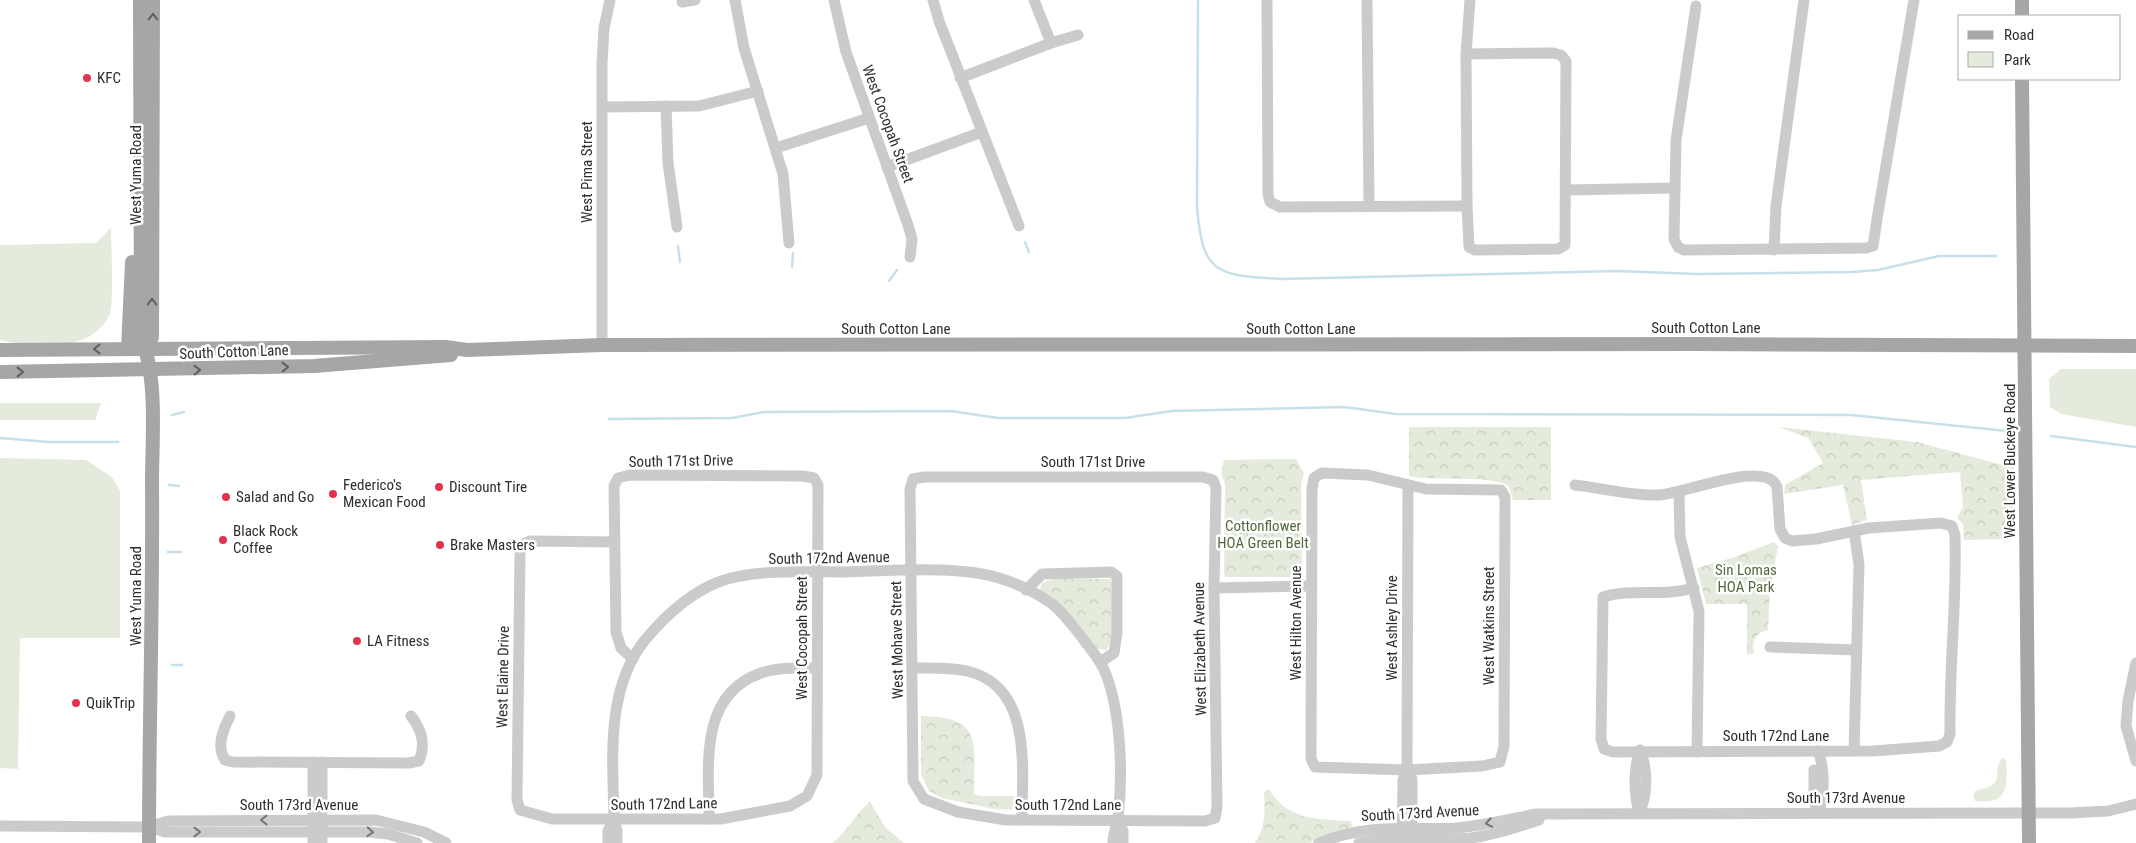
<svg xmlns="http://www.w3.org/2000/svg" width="2136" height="843" font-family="'Roboto Condensed',sans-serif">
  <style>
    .green { fill: #e5ebdc }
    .forest { fill: url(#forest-crowns) }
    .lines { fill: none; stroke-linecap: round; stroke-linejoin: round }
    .stream { stroke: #c8e0eb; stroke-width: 2.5 }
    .minor { stroke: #cbcbcb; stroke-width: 11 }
    .major { stroke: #a6a6a6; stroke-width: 14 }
    .oneway { stroke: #5e5e5e }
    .oneway2 { stroke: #757575 }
    .poi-dot { fill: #e2334d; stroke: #fff; stroke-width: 2 }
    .labels { text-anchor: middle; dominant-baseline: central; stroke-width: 5; stroke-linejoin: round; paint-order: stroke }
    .poi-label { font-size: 15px; fill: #2e2e2e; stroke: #fff; text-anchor: start }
    .street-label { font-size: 15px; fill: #2e2e2e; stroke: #fff }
    .park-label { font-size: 15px; fill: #54693c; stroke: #fff }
  </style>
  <defs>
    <pattern id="forest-crowns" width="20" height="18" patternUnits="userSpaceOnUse" patternTransform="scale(1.25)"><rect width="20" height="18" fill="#e5ebdc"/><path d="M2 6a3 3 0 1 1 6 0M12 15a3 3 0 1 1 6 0" fill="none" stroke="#c5cabd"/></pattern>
  </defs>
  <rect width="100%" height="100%" fill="#fff"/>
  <g class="green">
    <path d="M 111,228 C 111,244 114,302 110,313 C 94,354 35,347 0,340 L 0,245 L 96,243 Z"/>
    <polygon points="2061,369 2136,369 2136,427 2061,414 2050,407 2049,379"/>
    <polygon points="0,403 101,403 95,420 0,420"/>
    <polygon points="0,458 86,460 112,477 120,491 120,638 20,638 18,769 0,768"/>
    <path d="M 2002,758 L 2006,760 C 2008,786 2008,806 1975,801 L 1973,795 L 1975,791 C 2009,783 1990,776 2002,758 Z"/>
  </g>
  <g class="forest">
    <path d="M 1409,427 L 1551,427 L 1551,500 L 1513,500 L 1509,487 C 1496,474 1432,482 1409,476 Z"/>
    <polygon points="1778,427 1917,442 2014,468 2014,539 1964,540 1963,524 1957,518 1963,507 1960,472 1861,480 1867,520 1852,525 1843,485 1784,494 1785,485 1823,463 1808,438"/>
    <polygon points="1296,459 1304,473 1301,484 1302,576 1298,577 1226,577 1224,574 1225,484 1221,473 1224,460"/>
    <path d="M 1774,542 L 1778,546 L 1770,590 L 1768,630 C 1757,632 1751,641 1754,653 L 1747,655 L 1747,604 L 1706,604 L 1697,568 L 1735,557 Z"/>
    <path d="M 1055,578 L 1110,579 L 1112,583 C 1112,599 1117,639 1106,650 L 1098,649 L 1077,622 L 1040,590 L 1042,583 Z"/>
    <path d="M 921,716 C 984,716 974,744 974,794 L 980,796 L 1014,796 L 1012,810 L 994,809 L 942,798 L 929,791 L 921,774 Z"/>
    <path d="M 1269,789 C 1287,821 1319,819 1351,821 L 1352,827 L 1309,843 L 1255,843 C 1266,827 1265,811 1264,792 Z"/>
    <path d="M 870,802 L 885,827 L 904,843 L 832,843 C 848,831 855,814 870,802 Z"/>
  </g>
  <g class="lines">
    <g class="stream">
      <path d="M 1198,0 L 1197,206 C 1202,275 1217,275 1281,279 L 1617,271 L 1697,274 L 1852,272 L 1878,270 L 1939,256 L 1996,256"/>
      <polyline points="1025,242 1029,252"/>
      <polyline points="678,246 680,262"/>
      <polyline points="792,267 793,253"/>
      <polyline points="889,281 897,270"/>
      <polyline points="172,415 184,412"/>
      <polyline points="609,419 732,418 764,412 951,411 998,418 1125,418 1172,411 1344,407 1396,414 1851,415 2007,431"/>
      <polyline points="2051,436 2136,447"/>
      <polyline points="0,438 49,442 118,442"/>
      <polyline points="169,485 179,486"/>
      <polyline points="168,552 181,552"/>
      <polyline points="172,665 182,665"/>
    </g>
    <g class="minor">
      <polyline points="735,0 744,48 783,174 789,243"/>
      <polyline points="834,0 846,52 908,225 912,239 910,257"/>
      <polyline points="933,0 939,21 1019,226"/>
      <polyline points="1034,0 1051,43"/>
      <polyline points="1267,0 1268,194 1270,202 1280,207 1467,206"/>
      <polyline points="1367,0 1369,206"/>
      <polyline points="682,2 695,0"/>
      <polyline points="1696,6 1676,140 1674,239 1678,247 1684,250 1866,248 1873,246 1877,219 1914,0"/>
      <polyline points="1466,54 1553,53 1561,55 1566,61 1565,245 1558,249 1475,250 1469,247 1467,206 1466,54 1470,0"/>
      <polyline points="960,78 1051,43 1078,35"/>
      <polyline points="666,106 668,163 677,227"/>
      <polyline points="602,107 699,106 758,91"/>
      <polyline points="776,148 869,118"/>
      <polyline points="887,167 982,132"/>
      <polyline points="1567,190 1675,188"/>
      <polyline points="1774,250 1776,206 1804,0"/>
      <polyline points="602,345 602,64 604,28 610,0"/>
      <polygon points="1322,473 1368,475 1426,489 1501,490 1505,497 1504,746 1500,762 1482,766 1407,770 1315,767 1311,759 1312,489 1314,478"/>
      <polygon points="924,477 1203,477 1213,480 1216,488 1214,588 1217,807 1215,818 1205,821 1006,820 958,812 924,799 913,781 910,489 913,479"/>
      <path d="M 1575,485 C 1602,488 1631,496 1658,495 C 1682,495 1767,458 1777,487 L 1780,529 L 1785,538 L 1792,541 L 1816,539 L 1869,528 L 1941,523 L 1952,526 L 1955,535 C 1957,602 1949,668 1950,734 L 1947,742 L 1939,746 L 1873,751 L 1613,752 L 1604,749 L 1601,739 L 1603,597 C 1632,588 1663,597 1694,588"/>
      <polyline points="1679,492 1680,537 1699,611 1697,752"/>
      <polyline points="1854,531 1859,564 1854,751"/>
      <polyline points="615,542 530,541 522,545 520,553 517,800 520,810 552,819 721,819 790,806 807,796 817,775 818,485 814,478 803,476 630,475 618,478 614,486 616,632 621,648 633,659"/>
      <polyline points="1214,588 1310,586"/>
      <polyline points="1026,590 1042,574 1111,572 1117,576 1117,633 1114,653 1100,662"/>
      <polyline points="1770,647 1856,650"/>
      <polyline points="2136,663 2128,701 2126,726 2136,761"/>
      <path d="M 913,668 C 931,668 949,667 967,671 C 1033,686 1022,769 1022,820"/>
      <path d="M 230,716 C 223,730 216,746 225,760 L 233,762 L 409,763 L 419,761 C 426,744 422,730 411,716"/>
      <path d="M 1818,751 C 1825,769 1825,795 1818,813"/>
      <polyline points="313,762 313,843"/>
      <polyline points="322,762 322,843"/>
      <polyline points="1407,770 1412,779 1412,835"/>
      <polyline points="1814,770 1814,801 1818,813"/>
      <path d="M 1639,813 C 1648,796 1648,769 1640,750"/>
      <path d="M 1639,813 C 1634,794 1633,769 1640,750"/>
      <path d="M 709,819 C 709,767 698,695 761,673 C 778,667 799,668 817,668"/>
      <polyline points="1118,819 1123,831 1123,843"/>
      <polyline points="0,826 149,827 165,832 369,832 388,834 417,843"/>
      <polyline points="149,827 168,821 376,820 424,832 446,843"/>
      <polyline points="608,843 608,831 614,820"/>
      <path d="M 617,843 L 617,831 L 614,820 C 613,760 605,690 645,640 C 665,616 691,592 721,581 C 755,569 808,572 845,572 C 889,571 958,565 999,578 C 1016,583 1036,593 1051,603 C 1062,611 1072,625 1081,636 C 1090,649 1102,661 1107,677 C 1121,716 1123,776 1118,817 C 1117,826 1113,833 1113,843"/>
      <path d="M 1319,843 C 1369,823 1405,830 1456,828 C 1483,826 1510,819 1536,814 L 2070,813 L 2108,811 L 2136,804"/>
      <path d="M 1359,843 C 1396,835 1434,841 1471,838 C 1495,835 1517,827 1539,820"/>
      <polyline points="1402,843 1403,780 1407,770 1408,486"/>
    </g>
    <g class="major">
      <path d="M 140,0 L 141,338 C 158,377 152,439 152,481 C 153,602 149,722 149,843"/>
      <polyline points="2022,0 2022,16"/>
      <polyline points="2022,79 2029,843"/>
      <polyline points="128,349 132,262"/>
      <polyline points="146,349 152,337 153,0"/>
      <polyline points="0,350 446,347 467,350 602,345 1695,344 2136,346"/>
      <polyline points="0,372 314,366 451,355"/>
    </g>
  </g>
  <defs><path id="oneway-chevron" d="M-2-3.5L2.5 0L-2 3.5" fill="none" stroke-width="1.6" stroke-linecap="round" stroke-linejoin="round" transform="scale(1.25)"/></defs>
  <g class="oneway">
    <use href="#oneway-chevron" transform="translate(153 17) rotate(-90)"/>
    <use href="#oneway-chevron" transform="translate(152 302) rotate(-90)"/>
    <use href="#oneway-chevron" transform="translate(97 349) rotate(180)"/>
    <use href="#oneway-chevron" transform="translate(285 367) rotate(-1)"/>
    <use href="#oneway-chevron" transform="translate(197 370) rotate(-2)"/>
    <use href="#oneway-chevron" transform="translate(20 372)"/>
  </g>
  <g class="oneway2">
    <use href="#oneway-chevron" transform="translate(264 820) rotate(180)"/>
    <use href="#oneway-chevron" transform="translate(1489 823) rotate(170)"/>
    <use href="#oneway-chevron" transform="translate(197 832)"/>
    <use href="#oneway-chevron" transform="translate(370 832) rotate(3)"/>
  </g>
  <g class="poi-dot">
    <circle cx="87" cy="78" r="5"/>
    <circle cx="439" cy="487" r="5"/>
    <circle cx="333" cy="494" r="5"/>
    <circle cx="226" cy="497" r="5"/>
    <circle cx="223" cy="540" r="5"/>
    <circle cx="440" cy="545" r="5"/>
    <circle cx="357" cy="641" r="5"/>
    <circle cx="76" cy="703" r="5"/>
  </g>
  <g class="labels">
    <g class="poi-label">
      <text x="97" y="78">KFC</text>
      <text x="343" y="485">Federico's<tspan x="343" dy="17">Mexican Food</tspan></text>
      <text x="449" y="487">Discount Tire</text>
      <text x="236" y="497">Salad and Go</text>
      <text x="233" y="531">Black Rock<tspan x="233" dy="17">Coffee</tspan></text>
      <text x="450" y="545">Brake Masters</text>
      <text x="367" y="641">LA Fitness</text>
      <text x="86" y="703">QuikTrip</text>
    </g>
    <g class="street-label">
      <text transform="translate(888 124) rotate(70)">West Cocopah Street</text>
      <text transform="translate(587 172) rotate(-90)">West Pima Street</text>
      <text transform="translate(136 175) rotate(-90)">West Yuma Road</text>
      <text x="1706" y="328">South Cotton Lane</text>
      <text x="896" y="329">South Cotton Lane</text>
      <text x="1301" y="329">South Cotton Lane</text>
      <text transform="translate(234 352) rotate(-2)">South Cotton Lane</text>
      <text transform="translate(681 461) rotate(-1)">South 171st Drive</text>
      <text transform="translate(2010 461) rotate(-90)">West Lower Buckeye Road</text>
      <text x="1093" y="462">South 171st Drive</text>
      <text transform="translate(829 558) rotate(-1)">South 172nd Avenue</text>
      <text transform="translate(136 596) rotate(-90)">West Yuma Road</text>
      <text transform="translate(1296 623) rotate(-90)">West Hilton Avenue</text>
      <text transform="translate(1489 626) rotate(-90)">West Watkins Street</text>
      <text transform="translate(1392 628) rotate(-90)">West Ashley Drive</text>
      <text transform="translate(802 638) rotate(-90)">West Cocopah Street</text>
      <text transform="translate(897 640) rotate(-91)">West Mohave Street</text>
      <text transform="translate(1200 649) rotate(-91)">West Elizabeth Avenue</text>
      <text transform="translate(503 677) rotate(-89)">West Elaine Drive</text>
      <text x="1776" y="736">South 172nd Lane</text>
      <text x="1846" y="798">South 173rd Avenue</text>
      <text transform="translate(664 804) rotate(-1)">South 172nd Lane</text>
      <text x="299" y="805">South 173rd Avenue</text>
      <text x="1068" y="805">South 172nd Lane</text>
      <text transform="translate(1420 813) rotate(-3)">South 173rd Avenue</text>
    </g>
    <g class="park-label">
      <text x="1263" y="526">Cottonflower<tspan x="1263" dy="17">HOA Green Belt</tspan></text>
      <text x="1746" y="570">Sin Lomas<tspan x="1746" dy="17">HOA Park</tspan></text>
    </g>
  </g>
  <rect x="1958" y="15" width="162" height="65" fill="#ffffff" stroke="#ababab"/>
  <rect x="1968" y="31" width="25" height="8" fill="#a6a6a6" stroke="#ababab"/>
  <text x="2004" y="40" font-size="15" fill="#2e2e2e">Road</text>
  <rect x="1968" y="52" width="25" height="15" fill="#e5ebdc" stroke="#ababab"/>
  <text x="2004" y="65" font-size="15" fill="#2e2e2e">Park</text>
</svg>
